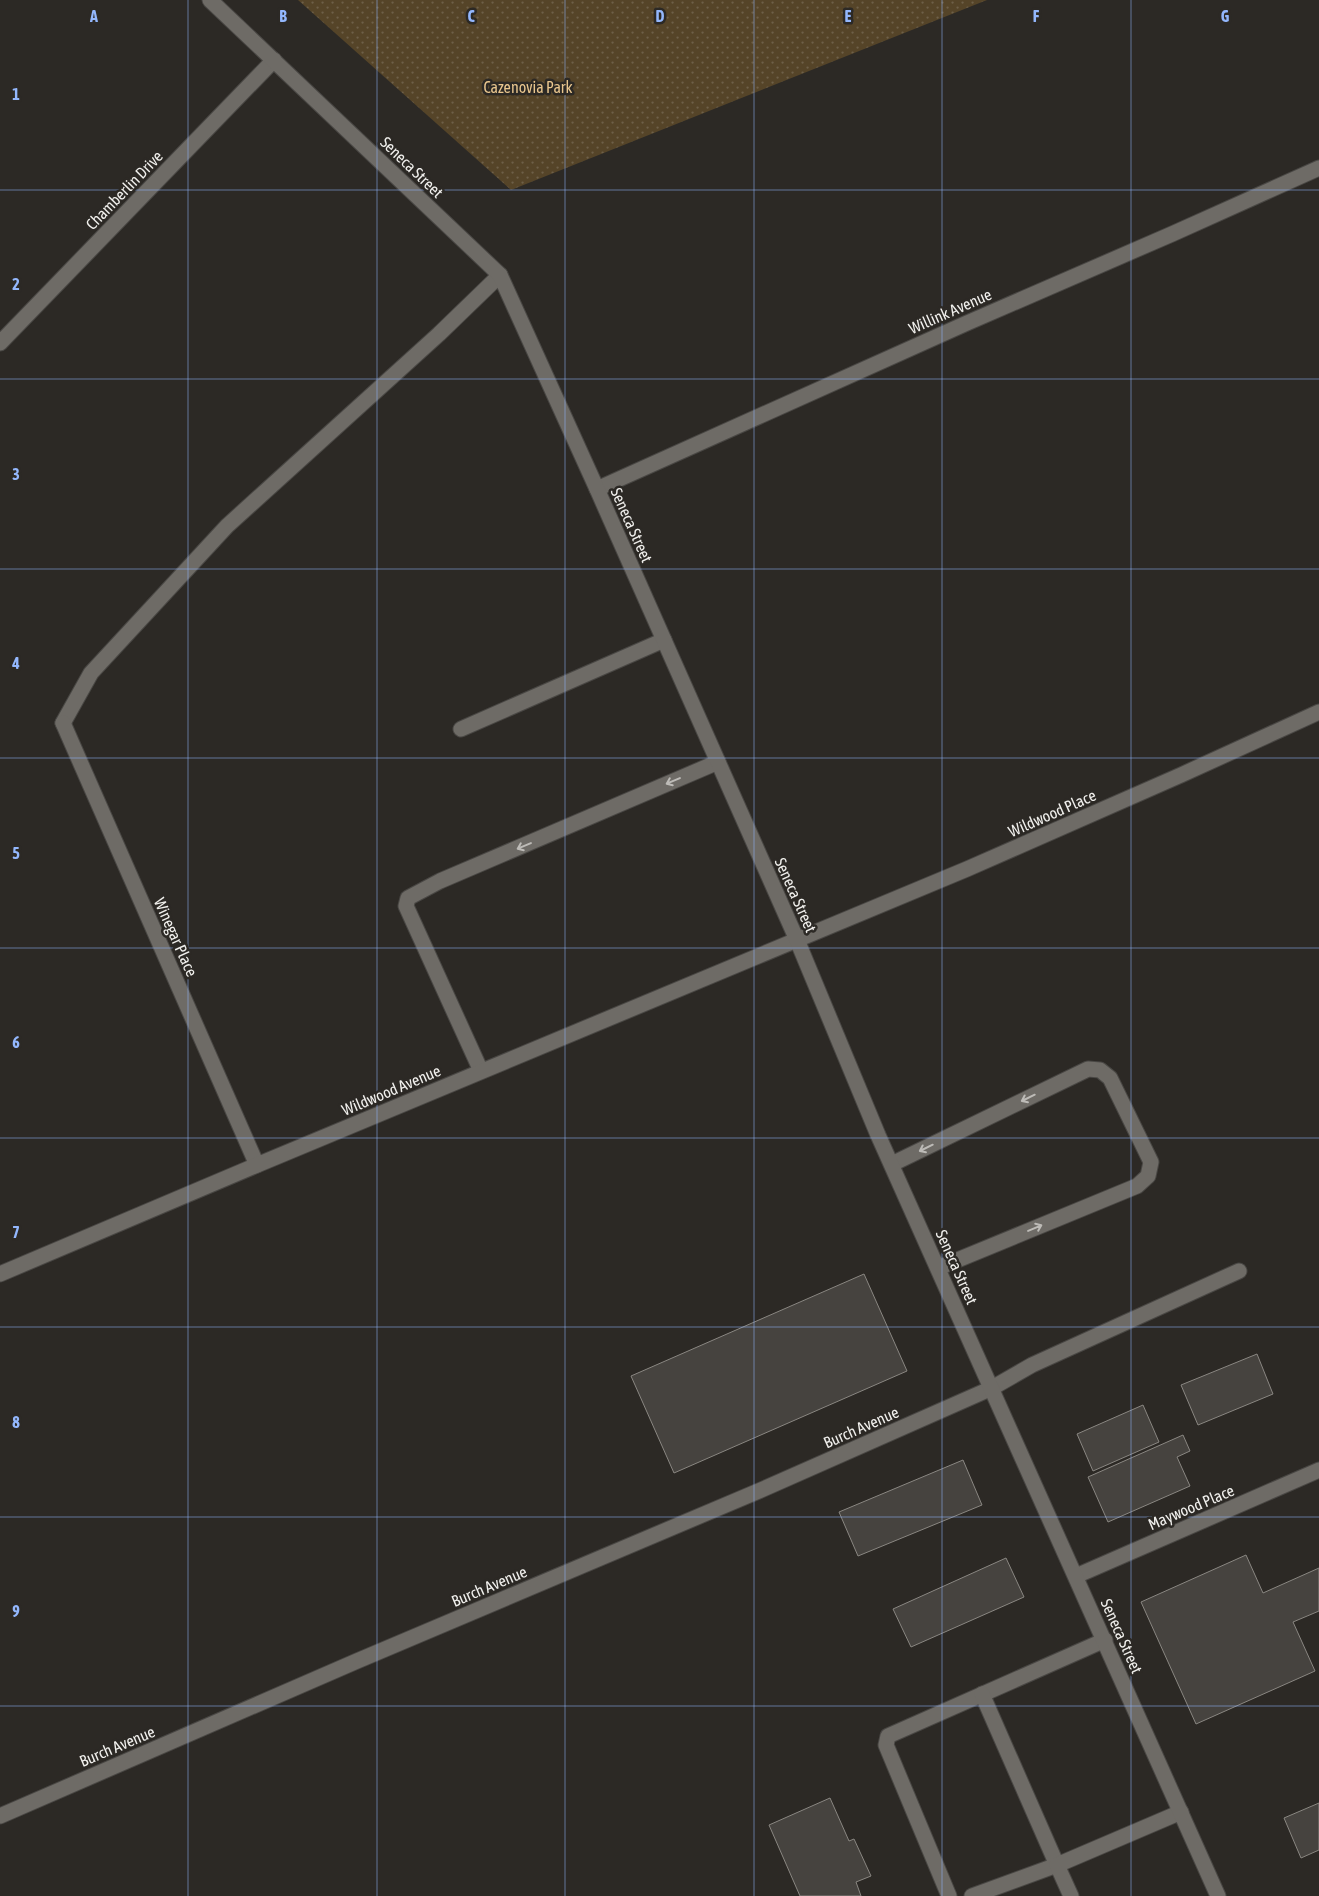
<svg xmlns="http://www.w3.org/2000/svg" width="1319" height="1896" font-family="'Asap Condensed',sans-serif">
  <style>
    .park { fill: url(#park-dots) }
    .building { fill: #46433f; stroke: #8a8782 }
    .lines { fill: none; stroke-linecap: round; stroke-linejoin: round }
    .service-casing { stroke: #494744; stroke-width: 17 }
    .minor-casing { stroke: #494744; stroke-width: 17 }
    .secondary-casing { stroke: #494744; stroke-width: 17 }
    .service { stroke: #6e6b66; stroke-width: 15 }
    .minor { stroke: #6e6b66; stroke-width: 15 }
    .secondary { stroke: #6e6b66; stroke-width: 15 }
    .oneway { stroke: #bdbbb7 }
    .grid { fill: none; stroke: #93b7fd; stroke-width: 1; stroke-opacity: 0.55 }
    .labels { text-anchor: middle; dominant-baseline: central; stroke-width: 5; stroke-linejoin: round; paint-order: stroke }
    .park-label { font-size: 16px; fill: #e9c68e; stroke: #2c2925 }
    .street-label { font-size: 16px; fill: #f1f0ed; stroke: #2c2925 }
    .grid-label { font-size: 16px; text-anchor: middle; font-weight: bold; fill: #93b7fd; stroke: #2c2925; stroke-width: 5; stroke-linejoin: round; paint-order: stroke }
  </style>
  <defs>
    <pattern id="park-dots" width="8" height="8" patternUnits="userSpaceOnUse" patternTransform="scale(1.25)"><rect width="8" height="8" fill="#554428"/><path d="M2 2h.1M6 6h.1" fill="none" stroke="#6e5f48" stroke-width="1.8" stroke-linecap="round"/></pattern>
  </defs>
  <rect width="100%" height="100%" fill="#2c2925"/>
  <polygon class="park" points="298,0 987,0 511,190"/>
  <g class="building">
    <polygon points="864,1274 907,1371 674,1473 631,1376"/>
    <polygon points="1257,1354 1273,1394 1198,1425 1181,1385"/>
    <polygon points="1143,1405 1159,1442 1093,1471 1077,1434"/>
    <polygon points="1183,1435 1190,1451 1177,1457 1190,1486 1108,1522 1088,1477"/>
    <polygon points="963,1460 982,1505 858,1556 839,1512"/>
    <polygon points="1246,1555 1263,1593 1319,1568 1319,1611 1293,1622 1315,1671 1196,1724 1141,1602"/>
    <polygon points="1006,1558 1024,1597 911,1647 893,1609"/>
    <polygon points="830,1798 849,1841 854,1839 871,1876 856,1882 861,1896 800,1896 769,1825"/>
    <polygon points="1319,1803 1319,1850 1301,1858 1284,1818"/>
  </g>
  <g class="lines">
    <g class="service-casing">
      <g id="service">
        <polyline points="63,723 91,673 227,526 439,334 500,275"/>
        <polyline points="461,729 664,640"/>
        <polyline points="481,1071 406,906 408,898 440,881 718,762"/>
        <polyline points="892,1164 1088,1069 1100,1070 1110,1078 1151,1162 1148,1176 1137,1186 938,1268"/>
        <polyline points="992,1388 1032,1365 1239,1271"/>
        <polyline points="949,1896 886,1745 888,1736 1105,1640"/>
        <polyline points="972,1896 1057,1865 982,1694"/>
        <polyline points="1071,1896 1057,1865 1181,1812"/>
      </g>
    </g>
    <g class="minor-casing">
      <g id="minor">
        <polyline points="0,343 274,60"/>
        <polyline points="597,489 967,323 1172,234 1319,168"/>
        <polyline points="63,723 257,1165"/>
        <polyline points="0,1274 257,1165 967,869 1181,775 1319,712"/>
        <polyline points="1076,1576 1319,1470"/>
        <polyline points="0,1816 357,1661 761,1490 992,1388"/>
      </g>
    </g>
    <g class="secondary-casing">
      <polyline id="secondary" points="210,0 500,275 597,489 797,940 878,1135 1218,1896"/>
    </g>
    <use href="#service" class="service"/>
    <use href="#minor" class="minor"/>
    <use href="#secondary" class="secondary"/>
  </g>
  <defs><path id="oneway-shaft" d="M-6 0H5M1.5-3L5.5 0L1.5 3" fill="none" stroke-width="1.6" stroke-linecap="round" stroke-linejoin="round" transform="scale(1.25)"/></defs>
  <g class="oneway">
    <use href="#oneway-shaft" transform="translate(673 781) rotate(157)"/>
    <use href="#oneway-shaft" transform="translate(524 846) rotate(157)"/>
    <use href="#oneway-shaft" transform="translate(1028 1098) rotate(154)"/>
    <use href="#oneway-shaft" transform="translate(926 1148) rotate(154)"/>
    <use href="#oneway-shaft" transform="translate(1035 1228) rotate(-23)"/>
  </g>
  <path class="grid" d="M 188,0 L 188,1896M 377,0 L 377,1896M 565,0 L 565,1896M 754,0 L 754,1896M 942,0 L 942,1896M 1131,0 L 1131,1896M 0,190 L 1319,190M 0,379 L 1319,379M 0,569 L 1319,569M 0,758 L 1319,758M 0,948 L 1319,948M 0,1138 L 1319,1138M 0,1327 L 1319,1327M 0,1517 L 1319,1517M 0,1706 L 1319,1706"/>
  <g class="labels">
    <g class="park-label">
      <text x="528" y="87">Cazenovia Park</text>
    </g>
    <g class="street-label">
      <text transform="translate(412 167) rotate(44)">Seneca Street</text>
      <text transform="translate(124 190) rotate(-46)">Chamberlin Drive</text>
      <text transform="translate(950 311) rotate(-24)">Willink Avenue</text>
      <text transform="translate(632 525) rotate(66)">Seneca Street</text>
      <text transform="translate(1052 813) rotate(-24)">Wildwood Place</text>
      <text transform="translate(796 895) rotate(66)">Seneca Street</text>
      <text transform="translate(176 937) rotate(66)">Winegar Place</text>
      <text transform="translate(391 1090) rotate(-23)">Wildwood Avenue</text>
      <text transform="translate(957 1267) rotate(66)">Seneca Street</text>
      <text transform="translate(861 1427) rotate(-24)">Burch Avenue</text>
      <text transform="translate(1191 1507) rotate(-23)">Maywood Place</text>
      <text transform="translate(489 1586) rotate(-23)">Burch Avenue</text>
      <text transform="translate(1122 1636) rotate(66)">Seneca Street</text>
      <text transform="translate(117 1746) rotate(-23)">Burch Avenue</text>
    </g>
  </g>
  <g class="grid-label">
    <text x="94" y="22">A</text>
    <text x="283" y="22">B</text>
    <text x="471" y="22">C</text>
    <text x="660" y="22">D</text>
    <text x="848" y="22">E</text>
    <text x="1036" y="22">F</text>
    <text x="1225" y="22">G</text>
    <text x="16" y="100">1</text>
    <text x="16" y="290">2</text>
    <text x="16" y="480">3</text>
    <text x="16" y="669">4</text>
    <text x="16" y="859">5</text>
    <text x="16" y="1048">6</text>
    <text x="16" y="1238">7</text>
    <text x="16" y="1428">8</text>
    <text x="16" y="1617">9</text>
  </g>
</svg>
